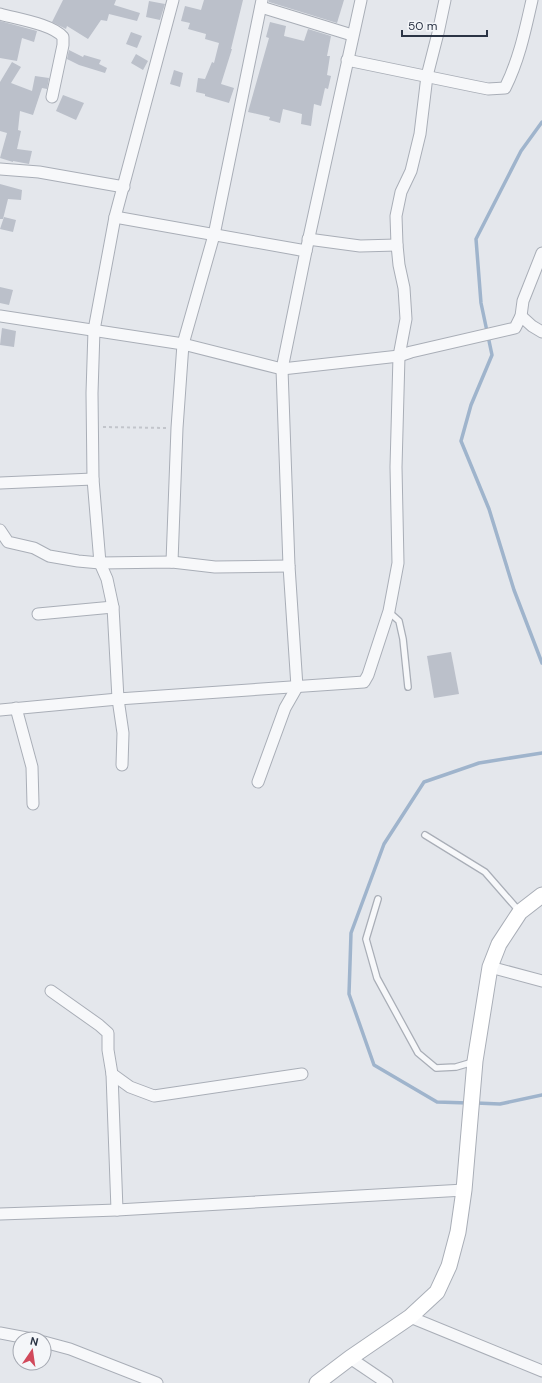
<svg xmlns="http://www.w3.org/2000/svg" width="542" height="1383" font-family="'DM Sans',sans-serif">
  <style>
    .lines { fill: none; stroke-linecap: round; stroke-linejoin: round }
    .stream { stroke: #9fb4cc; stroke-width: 3.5 }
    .building { fill: #bbc0ca }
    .lane-casing { stroke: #a9aeb7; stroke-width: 8 }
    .street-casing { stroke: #a9aeb7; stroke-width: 13 }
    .secondary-casing { stroke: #a9aeb7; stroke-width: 17 }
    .path { stroke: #c2c5cb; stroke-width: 2; stroke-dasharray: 3 3; stroke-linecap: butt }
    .lane { stroke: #f7f8fa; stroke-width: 5.5 }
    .street { stroke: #f7f8fa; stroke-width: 11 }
    .secondary { stroke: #fff; stroke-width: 15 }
  </style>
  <rect width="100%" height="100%" fill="#e4e7ec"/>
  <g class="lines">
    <g class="stream">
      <polyline points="542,122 521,151 476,239 481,303 492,355 471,405 461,441 489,509 514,590 542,663"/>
      <polyline points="468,1103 437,1102 374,1065 349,994 351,933 384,844 424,782 479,763 542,753"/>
      <polyline points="476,1103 500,1104 542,1095"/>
    </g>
  </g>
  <g class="building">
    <polygon points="63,0 116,0 114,5 140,13 137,21 109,14 107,21 101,20 88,39 67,26 66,29 52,22"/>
    <polygon points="204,0 243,0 231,49 232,49 221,84 234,88 229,103 205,96 205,94 196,92 198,78 205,79 212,62 214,63 219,43 205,39 206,34 188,29 190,23 181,21 185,6 201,10"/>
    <polygon points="269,0 344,0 337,23 269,2"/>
    <polygon points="149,1 165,4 160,20 146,17"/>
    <polygon points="0,21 37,31 34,42 22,38 17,61 0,58"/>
    <polygon points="270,22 286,26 284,36 304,41 308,29 331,36 327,56 330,56 327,75 331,76 328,89 325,88 321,106 314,104 311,126 301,124 302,114 283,109 280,123 269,120 270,117 248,112 269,38 266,37"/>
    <polygon points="131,32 142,36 137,48 126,44"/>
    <polygon points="69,50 83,57 84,55 101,60 99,64 107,68 105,73 79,65 67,59"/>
    <polygon points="136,54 148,61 143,70 131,63"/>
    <polygon points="12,62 21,67 11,83 32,91 35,76 49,78 47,89 42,88 33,115 20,111 18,130 21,131 17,149 32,151 29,164 13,161 13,162 0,158 7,133 0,131 0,82"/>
    <polygon points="174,70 183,73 180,87 170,84"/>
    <polygon points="63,95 84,103 76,120 56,111"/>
    <polygon points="0,184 22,190 21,200 8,199 3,219 0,219"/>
    <polygon points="4,217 16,220 13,232 0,229"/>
    <polygon points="0,287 13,290 9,305 0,303"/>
    <polygon points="2,328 16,331 14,347 0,345"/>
    <polygon points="451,652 459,694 434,698 427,656"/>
  </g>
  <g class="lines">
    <g class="lane-casing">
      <g id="lane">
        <polyline points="389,612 399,621 403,639 408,687"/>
        <polyline points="425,835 485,872 520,912"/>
        <polyline points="378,899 366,939 377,978 418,1053 436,1068 456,1067 473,1062"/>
      </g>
    </g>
    <g class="street-casing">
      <g id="street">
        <polyline points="261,7 352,35"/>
        <path d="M 0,14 C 17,19 52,24 63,37 L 63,45 L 52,97"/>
        <path d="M 347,60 L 473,86 L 488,89 L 505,88 C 519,60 525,31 532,0"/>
        <polyline points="0,169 39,172 124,187"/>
        <polyline points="115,217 306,251"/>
        <polyline points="308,239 360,246 397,245"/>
        <polyline points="0,316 183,344 282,369 399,356 411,352 515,328 521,316 523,301 542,253"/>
        <polyline points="521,316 532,326 542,332"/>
        <polyline points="0,483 93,479"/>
        <polyline points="0,530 8,542 34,548 49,556 78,561 100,563 172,562 215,567 289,566"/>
        <polyline points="172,562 177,428 183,344 214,235 262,0"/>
        <polyline points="38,614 113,607"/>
        <polyline points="16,708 32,767 33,804"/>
        <polyline points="0,710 118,699 364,682 368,675 389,611 398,563 396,467 399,356 406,319 404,288 399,265 397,245 396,216 401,192 411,171 420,134 427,76 438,33 445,0"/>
        <polyline points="122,765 123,733 118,699 113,607 107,579 100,563 93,479 92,393 94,330 115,217 173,0"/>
        <polyline points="258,782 285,708 297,687 289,566 282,369 306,251 361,0"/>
        <polyline points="490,967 542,981"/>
        <polyline points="51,991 99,1025 108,1033 108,1050 112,1074 117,1210"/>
        <polyline points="112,1074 130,1087 154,1096 302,1074"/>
        <polyline points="0,1214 117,1210 464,1190"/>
        <polyline points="410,1317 542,1371"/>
        <polyline points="0,1333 32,1339"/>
        <polyline points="44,1342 70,1349 157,1383"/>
        <polyline points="350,1358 387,1383"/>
      </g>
    </g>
    <g class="secondary-casing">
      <polyline id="secondary" points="317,1383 350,1358 410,1317 437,1292 449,1266 458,1232 464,1190 475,1061 490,967 499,944 520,912 542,895"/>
    </g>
    <polyline class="path" points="103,427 167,428"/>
    <use href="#lane" class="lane"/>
    <use href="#street" class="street"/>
    <use href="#secondary" class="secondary"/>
  </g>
  <g transform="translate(32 1351) rotate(13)"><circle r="19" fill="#f4f6f9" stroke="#a4a8b1"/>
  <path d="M0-3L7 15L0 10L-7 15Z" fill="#d1495b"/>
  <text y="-6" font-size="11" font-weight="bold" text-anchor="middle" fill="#2b3445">N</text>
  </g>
  <path d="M402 30v6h85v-6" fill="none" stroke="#2b3445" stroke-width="2"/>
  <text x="408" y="30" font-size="12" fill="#2b3445" stroke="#f4f6f9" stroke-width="3" paint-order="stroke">50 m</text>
</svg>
